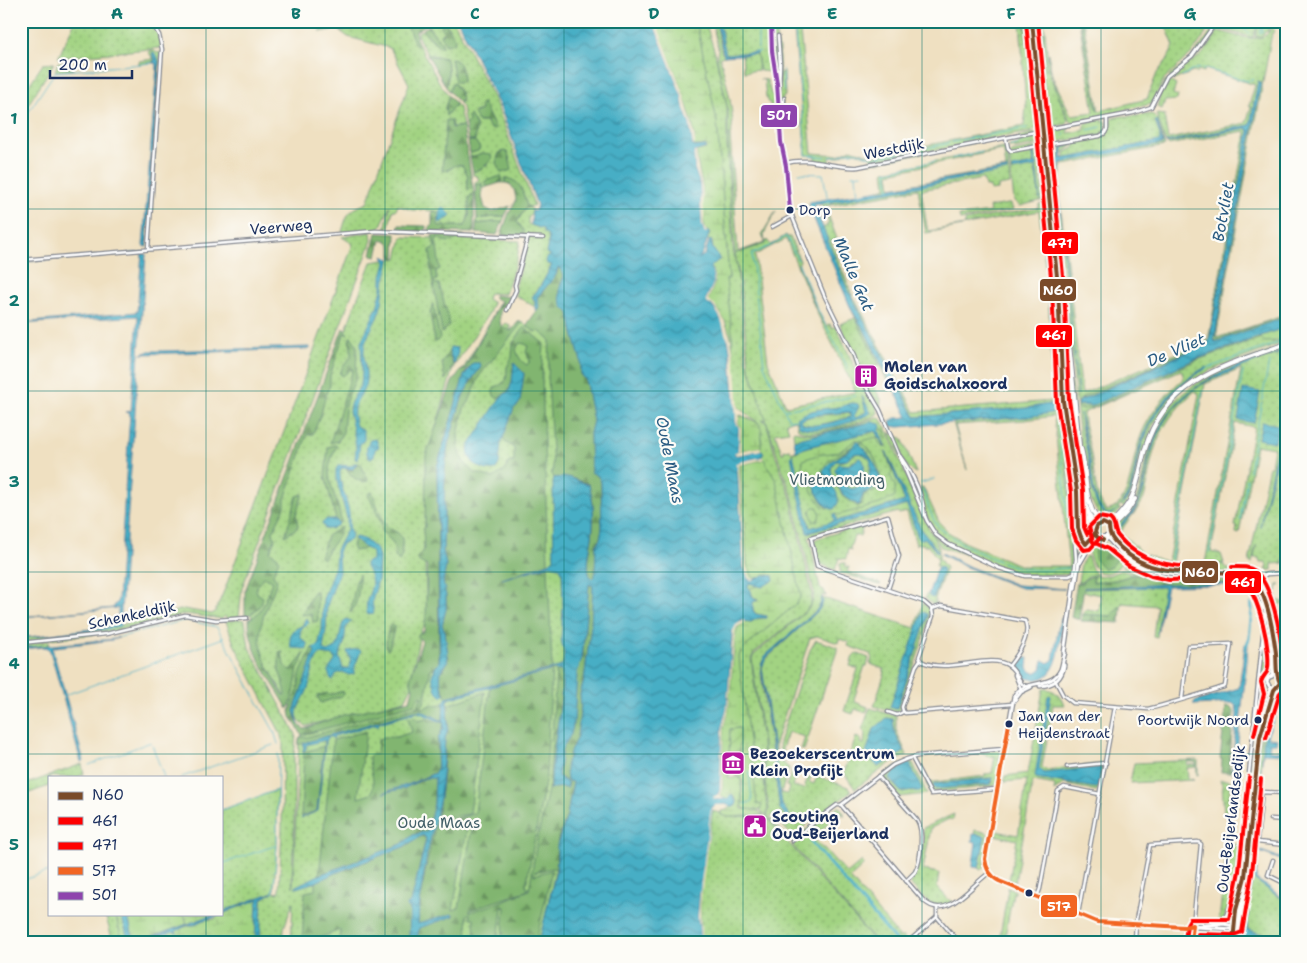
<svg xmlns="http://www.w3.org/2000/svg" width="1307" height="963" font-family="'Shantell Sans',sans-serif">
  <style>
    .grass { fill: url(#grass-dots); stroke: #5e8170; fill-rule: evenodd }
    .forest { fill: url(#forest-firs); stroke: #4e7267; fill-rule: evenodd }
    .wetland { fill: url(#wetland-marsh); stroke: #5e8170; fill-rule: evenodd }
    .garden { fill: url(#garden-furrows); stroke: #5e8170 }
    .water { fill: url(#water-waves); stroke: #306e92; fill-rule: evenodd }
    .pier { fill: #efe0c1 }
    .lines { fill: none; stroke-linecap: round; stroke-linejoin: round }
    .stream { stroke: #46aec5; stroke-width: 1 }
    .canal { stroke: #46aec5; stroke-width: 3 }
    .street-casing { stroke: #858890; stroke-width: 5 }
    .secondary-casing { stroke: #858890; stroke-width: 5.5 }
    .primary-casing { stroke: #858890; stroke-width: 6 }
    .street { stroke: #fff; stroke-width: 2.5 }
    .secondary { stroke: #fff; stroke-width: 3 }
    .primary { stroke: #fff; stroke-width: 4 }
    .bus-1-casing { stroke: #fdfcf7; stroke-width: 8 }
    .bus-2-casing { stroke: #fdfcf7; stroke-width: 8 }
    .bus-3-casing { stroke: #fdfcf7; stroke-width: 8 }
    .bus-4-casing { stroke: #fdfcf7; stroke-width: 8 }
    .bus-5-casing { stroke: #fdfcf7; stroke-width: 8 }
    .bus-1 { stroke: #7a4b2a; stroke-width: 4 }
    .bus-2 { stroke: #f00; stroke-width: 4 }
    .bus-3 { stroke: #f00; stroke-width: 4 }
    .bus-4 { stroke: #f26522; stroke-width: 4 }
    .bus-5 { stroke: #8e44ad; stroke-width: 4 }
    .grid { fill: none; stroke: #0f766e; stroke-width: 1; stroke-opacity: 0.55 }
    .bus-dot { fill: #1b2f5e; stroke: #fdfcf7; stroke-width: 2 }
    .labels { text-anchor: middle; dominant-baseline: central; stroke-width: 4.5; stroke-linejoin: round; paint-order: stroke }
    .bus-label { font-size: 14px; fill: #1b2f5e; stroke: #fdfcf7; text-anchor: start }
    .street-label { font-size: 15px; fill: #1b2f5e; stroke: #fdfcf7 }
    .poi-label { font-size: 15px; font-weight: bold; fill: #1b2f5e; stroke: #fdfcf7; text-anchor: start }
    .park-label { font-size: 15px; fill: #446069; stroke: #fdfcf7 }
    .water-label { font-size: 16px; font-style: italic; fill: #2a5b82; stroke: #fdfcf7 }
    .line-badge { stroke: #fdfcf7; stroke-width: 2 }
    .badge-label { font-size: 14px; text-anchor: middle; font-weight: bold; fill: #fff }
    .neatline { fill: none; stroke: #0f766e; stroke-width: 2 }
    .grid-label { font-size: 16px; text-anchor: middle; font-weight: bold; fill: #0f766e }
  </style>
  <defs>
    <pattern id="grass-dots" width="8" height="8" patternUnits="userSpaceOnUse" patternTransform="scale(1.25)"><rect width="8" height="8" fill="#a2d382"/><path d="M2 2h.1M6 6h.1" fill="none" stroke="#8bb573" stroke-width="1.8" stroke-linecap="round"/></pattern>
    <pattern id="forest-firs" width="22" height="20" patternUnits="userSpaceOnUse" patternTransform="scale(1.25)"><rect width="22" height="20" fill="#81b570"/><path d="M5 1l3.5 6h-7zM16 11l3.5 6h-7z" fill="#69945f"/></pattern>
    <pattern id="wetland-marsh" width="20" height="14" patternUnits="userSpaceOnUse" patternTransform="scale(1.25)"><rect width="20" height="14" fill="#a2d382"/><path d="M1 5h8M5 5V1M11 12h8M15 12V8" fill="none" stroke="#8bb573"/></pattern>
    <pattern id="garden-furrows" width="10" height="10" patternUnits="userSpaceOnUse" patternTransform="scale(1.25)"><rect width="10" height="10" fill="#a2d382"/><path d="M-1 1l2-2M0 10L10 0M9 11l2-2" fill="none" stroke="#8bb573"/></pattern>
    <pattern id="water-waves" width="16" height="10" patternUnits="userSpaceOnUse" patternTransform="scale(1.25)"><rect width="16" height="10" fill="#46aec5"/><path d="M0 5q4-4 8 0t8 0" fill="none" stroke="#3a8ea3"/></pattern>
  </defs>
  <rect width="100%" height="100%" fill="#fdfcf7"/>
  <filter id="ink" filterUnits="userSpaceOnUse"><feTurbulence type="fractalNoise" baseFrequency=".02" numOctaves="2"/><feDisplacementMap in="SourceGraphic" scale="10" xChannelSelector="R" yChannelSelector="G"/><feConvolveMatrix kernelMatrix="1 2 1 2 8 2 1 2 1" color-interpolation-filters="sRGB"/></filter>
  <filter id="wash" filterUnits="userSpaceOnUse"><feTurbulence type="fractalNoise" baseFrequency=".0096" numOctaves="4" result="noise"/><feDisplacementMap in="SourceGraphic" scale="20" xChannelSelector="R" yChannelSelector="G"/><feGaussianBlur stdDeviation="1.12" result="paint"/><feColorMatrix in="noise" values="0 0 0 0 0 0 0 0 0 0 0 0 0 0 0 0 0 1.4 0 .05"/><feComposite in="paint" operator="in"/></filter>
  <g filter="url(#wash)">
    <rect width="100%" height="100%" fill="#efe0c1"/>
    <g class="grass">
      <path d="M 75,21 L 149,21 C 155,29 163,38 160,48 L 58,58 Z"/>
      <polygon points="320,21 379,21 321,32"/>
      <path d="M 390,21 L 423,21 L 410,26 L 416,45 L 419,45 L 439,82 L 449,96 L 445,107 L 446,115 L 454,106 L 457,105 L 459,108 L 463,126 L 451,127 L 448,171 L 455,165 L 462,165 L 468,176 L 468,190 L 473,188 L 474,194 L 471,195 C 468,208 471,213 465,226 L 440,226 L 437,224 L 437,211 L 411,210 L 398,205 L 396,210 L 393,210 L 388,230 L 385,230 L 390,206 L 379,230 L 342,232 C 347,213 349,210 367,203 L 409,84 L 390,48 L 348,37 L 340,31 Z"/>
      <path d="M 436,21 L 454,21 L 495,101 L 533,202 L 534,205 L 530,207 L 532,211 L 528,219 L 528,224 L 543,229 L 544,233 L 546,233 L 549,239 L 547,244 L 551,255 L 547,264 L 552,264 L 543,282 L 534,293 L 535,307 L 516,296 L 515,288 L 529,238 L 523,236 L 521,226 L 517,222 L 527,206 C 523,193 521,181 505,178 L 505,183 L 500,183 L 503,179 L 485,182 L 487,187 L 483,189 L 482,184 L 475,185 L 475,182 L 479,180 L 477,176 L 473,175 L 473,172 L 481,169 L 488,164 L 480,155 L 470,157 L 470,153 L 478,151 L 480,148 L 475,141 L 468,140 L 475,140 L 476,125 L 470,115 L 469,121 L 465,125 L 462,107 L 459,103 L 462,101 L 453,83 L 449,91 L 446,87 C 449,76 449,68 445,58 L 427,54 L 419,39 L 418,32 L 422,30 L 440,47 L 442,44 L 428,26 ZM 447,25 L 455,42 L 446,45 L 440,35 L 444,33 ZM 453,58 C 460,63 462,71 463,79 L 461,82 L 453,69 L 451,59 ZM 481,110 L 481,109 L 492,130 L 488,122 L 478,122 L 474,112 ZM 504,151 L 508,153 L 512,170 L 496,163 L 499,153 Z"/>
      <path d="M 696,21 L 705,21 L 715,53 L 727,107 L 727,144 L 733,248 L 738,276 L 746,359 L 766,419 L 762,420 L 766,421 L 776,457 L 791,498 L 812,594 L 811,603 L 807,610 L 754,653 L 751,658 L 762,743 L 765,794 L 768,808 L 766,816 L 760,810 L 762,805 L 757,804 L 739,777 L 739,724 L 727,711 L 733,633 L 743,571 L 737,468 L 737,414 L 752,423 L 759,423 L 740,409 L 738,406 L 726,279 L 729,278 L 717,122 ZM 774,476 L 801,596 L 796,604 L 743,648 L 745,644 L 799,593 Z"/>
      <path d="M 712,21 L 716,21 L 722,53 L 726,56 L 720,57 C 724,74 738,121 730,135 L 738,252 L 765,242 L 762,234 L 776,211 L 764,234 L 765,243 L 738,253 L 735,253 L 734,240 L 728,142 L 728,110 L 717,58 L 718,49 Z"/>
      <polygon points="719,21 770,21 776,88 775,88 770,72 760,71 757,54 759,70 744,72 742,55 757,54 725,54"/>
      <polygon points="772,21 777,21 777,27 774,28 779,49 779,89 773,52"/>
      <polygon points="793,21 799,21 812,153 838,155 851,149 873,156 1024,126 1026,107 1020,21 1024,21 1026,38 1025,21 1027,21 1029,40 1025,42 1029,44 1037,128 1031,132 977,141 977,142 871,163 871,156 850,151 838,157 830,157 830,163 815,161 815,156 806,155"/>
      <polygon points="1038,21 1041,21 1046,71 1042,21 1044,21 1049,73 1068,120 1067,124 1050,127 1048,125"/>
      <path d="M 1079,21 L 1080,21 L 1097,110 L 1081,21 L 1083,21 L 1099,111 L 1147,99 L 1157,73 L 1167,60 L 1174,46 L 1164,21 L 1208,21 L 1210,27 L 1193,52 L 1164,79 L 1152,104 L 1127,109 L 1110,116 L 1075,123 L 1070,121 C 1060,98 1050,78 1048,53 L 1052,76 L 1071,115 L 1094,112 Z"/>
      <polygon points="1220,21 1251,21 1257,27 1253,37 1251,37 1220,29 1219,26"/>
      <polygon points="1259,23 1269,25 1268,32 1266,31 1262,36 1255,37"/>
      <path d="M 1271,26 L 1275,31 L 1272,33 L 1216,338 L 1286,315 L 1214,341 L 1261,82 L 1258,81 L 1250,125 L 1167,143 L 1246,128 L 1249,130 L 1209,342 L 1085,396 L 1077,402 L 1079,409 L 1092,408 L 1197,360 L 1261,338 L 1274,342 L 1286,340 L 1286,342 L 1209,371 L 1187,385 L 1172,399 L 1152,427 L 1135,489 L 1124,508 L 1121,505 L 1118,507 L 1121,510 L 1111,519 L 1104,520 L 1096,510 L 1089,496 L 1080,441 L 1050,146 L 1070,142 L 1073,145 L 1065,151 L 1061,159 L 1063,148 L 1070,145 L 1061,148 L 1060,159 L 1055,163 L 1059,164 L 1059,175 L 1062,162 L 1163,144 L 1159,127 L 1155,122 L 1160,135 L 1160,141 L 1064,159 L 1066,152 L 1074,148 L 1076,141 L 1105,135 L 1108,131 L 1109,122 L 1112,118 L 1122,116 L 1136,116 L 1152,114 L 1158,120 L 1165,146 L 1064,165 L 1064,163 L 1062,163 L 1060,183 L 1060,201 L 1082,394 L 1208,340 L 1246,132 L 1245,131 L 1168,145 C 1163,140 1160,122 1156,114 L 1166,115 L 1164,115 L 1168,139 L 1246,123 L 1251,107 L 1249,106 L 1255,85 L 1205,69 L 1204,72 L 1198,70 L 1197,73 L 1193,72 L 1174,80 L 1169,77 C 1178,67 1188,64 1199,57 C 1207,51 1214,39 1218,31 C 1233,34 1268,48 1271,26 ZM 1206,367 L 1177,390 L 1162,406 L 1154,417 L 1142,445 L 1132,490 L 1127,500 L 1122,503 C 1133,489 1133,473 1137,456 C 1146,417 1171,387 1206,367 ZM 1181,370 L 1184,378 C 1168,392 1155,407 1145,426 C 1141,434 1138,443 1136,452 C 1131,469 1129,508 1106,511 C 1094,495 1095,475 1091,455 C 1089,441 1084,428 1083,413 ZM 1081,418 L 1089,455 L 1093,487 L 1098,504 C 1090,488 1091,471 1088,453 C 1085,442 1080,429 1081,418 Z"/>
      <path d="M 1213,29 L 1215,30 C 1212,43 1202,54 1190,60 Z"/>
      <polygon points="154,50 157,53 161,52 147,247 146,247 159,61 155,58 153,62 139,64 139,61 153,59 148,51"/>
      <polygon points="58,62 64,62 74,69 55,71"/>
      <polygon points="54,63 21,116 21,97 43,64"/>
      <polygon points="784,71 785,96 783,97 781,123 779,94 780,73"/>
      <polygon points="760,79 767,80 771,94 777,99 779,117 777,117 766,97 764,80"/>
      <polygon points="1168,80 1176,85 1173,94 1178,96 1177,100 1165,101 1162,109 1157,107 1162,87 1165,81"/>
      <path d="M 1101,120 L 1106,122 C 1106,128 1106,132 1100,135 L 1050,143 L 1050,132 L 1051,130 L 1068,126 L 1068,133 L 1085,130 L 1085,123 Z"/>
      <polygon points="1034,133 1039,136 1040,144 1014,149 1014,147 1010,148 1009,146 1019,144 1018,137"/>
      <path d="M 1039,147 L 1043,200 L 1020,206 L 1014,201 L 1009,155 L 1012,152 ZM 1033,153 L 1034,153 L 1036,164 L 1038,165 L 1036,166 L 1040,199 L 1035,167 L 1012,170 L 1012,168 L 1034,164 Z"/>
      <polygon points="1042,147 1056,286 1062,404 1057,341 1055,288"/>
      <polygon points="1046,147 1074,412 1074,428 1078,454 1068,428 1066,407 1067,407 1064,399 1059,288"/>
      <path d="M 1004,148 L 1004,150 L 1007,149 L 1010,184 L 998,186 L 998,190 L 990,191 L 990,187 L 985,187 L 983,179 L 921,190 L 927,227 L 929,231 L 965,225 L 965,221 L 1039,208 L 1039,204 L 1044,205 L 1054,308 L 1058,395 L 1053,395 L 1048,291 L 1039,211 L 926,233 L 918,189 L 825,206 L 837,239 L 831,241 L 851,292 L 915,412 L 1052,401 L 1052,397 L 1058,397 L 1060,404 L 1058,406 L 1055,403 L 1027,408 L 915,417 L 846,286 L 822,228 L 827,226 L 827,224 L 829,223 L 822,205 L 817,204 L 1007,171 L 1006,169 L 870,193 L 886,187 L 884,171 ZM 1001,150 L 1004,153 L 1006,168 L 891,188 L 889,173 Z"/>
      <polygon points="28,158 29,202 21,202 21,159"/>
      <polygon points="1008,204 1011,204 1013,210 960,220 959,216 990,212 989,207"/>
      <polygon points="505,216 503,221 476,224 477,219"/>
      <polygon points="371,232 372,240 361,270 242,588 239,617 227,619 225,616 222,619 186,614 106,633 21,642 21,638 101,630 184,609 212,614 215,612 226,586 300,389 353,244 342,237"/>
      <path d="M 786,235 L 788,237 L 790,237 L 800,261 L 798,264 L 817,310 L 826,326 L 830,324 L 832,328 L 836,326 C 848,351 857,376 873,399 L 864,390 L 863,391 L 876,404 L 878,413 C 871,421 827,431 814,432 C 809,433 803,431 798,429 L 796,420 L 786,422 L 789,431 L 775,433 L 782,453 L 784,453 L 784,450 L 790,449 L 791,452 L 797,452 L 797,450 L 877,424 L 872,423 L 794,440 L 793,431 L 813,434 L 861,423 L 877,417 L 880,418 L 887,429 L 920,510 L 939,548 L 939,558 L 946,568 L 935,599 L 935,605 L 933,605 L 925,598 L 926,594 L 934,597 L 943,570 L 942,568 L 936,566 L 938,559 L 928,546 L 917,543 L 916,545 L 907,512 L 899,514 L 898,512 L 809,537 L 820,588 L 824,590 L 826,596 L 822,595 L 821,603 L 816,611 L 765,656 L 761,664 L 761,676 L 780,809 L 793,824 L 795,823 L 782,805 L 762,670 L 764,661 L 817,612 L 822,604 L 823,598 L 915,628 L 923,603 L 929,608 L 931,615 L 899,712 L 897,714 L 874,706 L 885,672 L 884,672 L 884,669 L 870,664 L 872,658 L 870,654 L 848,646 L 849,642 L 839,639 L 838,643 L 817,636 L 810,638 L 775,744 L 778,758 L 789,768 L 781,793 L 788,794 L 790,787 L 786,786 L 793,769 L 800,771 L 799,774 L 796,774 L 793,786 L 804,789 L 808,776 L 811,777 L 809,782 L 814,784 L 817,776 L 848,787 L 851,792 L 813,819 L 794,836 L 791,835 L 773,815 L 770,818 L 789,839 L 790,838 L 788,840 L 767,817 L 769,809 L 766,792 L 763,743 L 752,659 L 754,655 L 808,610 L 813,600 L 814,592 L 792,496 L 779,460 L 749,366 L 739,275 L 735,254 L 765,244 L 767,240 L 771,245 ZM 786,239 L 817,313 L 856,392 L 786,406 L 768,362 L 755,255 ZM 908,501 L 920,527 L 938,551 L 937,553 L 925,538 L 919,540 L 907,505 L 808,533 ZM 924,612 L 928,615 L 897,708 L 894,709 L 891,706 L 922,613 Z"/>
      <polygon points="402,237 520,241 517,259 505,294 489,293 487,299 493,303 489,313 453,368 428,455 424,550 419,556 420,560 425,564 427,622 421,630 411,678 413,684 405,700 306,726 301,723 262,657 249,607 249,590 371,262 397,258"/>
      <polygon points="501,300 465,370 462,371"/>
      <polygon points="568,311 591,626 574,781 551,890 539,942 291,942 293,902 284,928 283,942 260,942 262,899 273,892 221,912 221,810 277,790 277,845 274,892 279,893 282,827 283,744 280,732 234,644 226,621 244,619 245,621 249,647 296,734 294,759 294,831 292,880 293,887 299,738 302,735 402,707 415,696 422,695 438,519 437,467 492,336 506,323 510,325 511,331 519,321 526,325"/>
      <polygon points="855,318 879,364 865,371 858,364 840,324"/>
      <path d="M 1286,346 L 1286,350 C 1239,366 1191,377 1163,422 C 1158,431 1153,440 1150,450 C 1142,480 1145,498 1122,523 C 1148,509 1145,469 1153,444 C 1158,430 1167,416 1177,405 C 1205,374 1248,364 1286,352 L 1286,409 L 1278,446 L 1279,446 L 1286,417 L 1286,513 L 1284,520 L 1286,517 L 1286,547 L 1283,527 L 1281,524 L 1286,550 L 1286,560 L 1284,559 L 1282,561 L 1285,563 L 1272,564 L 1272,570 L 1266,570 L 1268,566 L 1266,562 L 1260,562 L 1259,558 L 1254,558 L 1256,545 L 1252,563 L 1249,562 L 1269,466 L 1271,466 L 1274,448 L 1256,445 L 1239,534 L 1236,533 L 1237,526 L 1235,526 L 1254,427 L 1235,423 L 1211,552 L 1221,554 L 1224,563 L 1220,564 L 1224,565 L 1228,569 L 1259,573 L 1259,575 C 1252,577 1245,572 1237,572 C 1198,572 1154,579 1124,548 C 1118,543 1113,537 1113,529 C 1118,517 1130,510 1136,499 C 1143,485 1144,457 1150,440 C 1172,380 1232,365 1286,346 ZM 1241,369 L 1205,563 L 1203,565 L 1172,563 L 1205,384 ZM 1195,391 L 1199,394 L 1168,562 L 1143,554 L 1121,533 C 1123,523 1139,511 1144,498 C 1148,487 1148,474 1151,463 C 1157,433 1172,411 1195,391 Z"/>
      <polygon points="870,381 881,399 880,407 865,383"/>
      <path d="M 1060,408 L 1061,416 L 1056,418 L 1056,420 L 1060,420 L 1062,424 L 1073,531 L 1075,561 L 1072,573 C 1067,575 1060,575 1054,575 C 1042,575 1030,576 1019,573 C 999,569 951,549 937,534 C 928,524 919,501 921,488 L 923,487 L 939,522 L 948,532 L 968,544 L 1022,566 L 1069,566 L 1054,416 L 1025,420 L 955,425 L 967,470 L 953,422 L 1027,417 Z"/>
      <polygon points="1062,409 1076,489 1076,527 1083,545 1082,548 1078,547 1076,544"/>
      <path d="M 890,432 L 897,437 L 902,438 L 916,473 C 903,468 895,444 890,432 Z"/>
      <path d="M 1069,436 C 1078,454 1076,474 1080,494 C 1083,508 1090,520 1088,535 L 1086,538 L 1082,536 L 1078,521 L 1078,489 Z"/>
      <polygon points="869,523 871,525 863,527 860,536 854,536 850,548 851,550 848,549 846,559 839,558 835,570 818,563 813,543 816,539"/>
      <polygon points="931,531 941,541 965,554 941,547"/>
      <path d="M 1103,541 L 1129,563 L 1157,574 L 1133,574 L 1123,566 L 1124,562 L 1123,561 C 1116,570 1111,575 1099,572 L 1094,567 L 1088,552 Z"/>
      <polygon points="1086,556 1088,557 1092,569 1097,574 1088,576 1081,582 1078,582 1081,564"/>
      <polygon points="843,563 846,563 845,568 849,567 847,572 881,584 879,585 840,572 840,564"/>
      <polygon points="1121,570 1123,570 1132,575 1116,580 1093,582 1093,576 1110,575"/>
      <path d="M 1223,576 C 1240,578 1248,584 1256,599 L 1243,588 L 1240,590 L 1236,585 L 1229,584 L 1229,578 Z"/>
      <polygon points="1278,584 1281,584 1278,586 1275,600 1286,602 1286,604 1276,604 1281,663 1283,663 1280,630 1284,630 1283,649 1286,650 1286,654 1283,653 1283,660 1286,660 1284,667 1286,667 1286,679 1283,681 1277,673 1273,624 1264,598 1267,594 1276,596"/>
      <polygon points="1164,587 1157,637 1153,636 1157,606 1122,603 1121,607 1119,607 1112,616 1082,614 1087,609 1099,611 1101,595 1083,592 1084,589"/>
      <polygon points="1268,636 1270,639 1270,663 1272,666 1272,672 1266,682 1270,692 1265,691 1265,680 1269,664 1268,643 1264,641 1265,637"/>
      <polygon points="816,640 837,647 837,651 804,750 801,749 805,737 788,732 782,749 786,757 791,759 787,761 780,753 779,742 810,650"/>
      <polygon points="49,641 50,645 21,648 21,644"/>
      <polygon points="1264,644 1266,645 1267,664 1263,680 1263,693 1259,692"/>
      <polygon points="856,653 869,658 867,666 865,666 854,699 855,700 855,702 868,707 866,713 855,709 853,714 844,711 858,669 850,666 853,656"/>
      <path d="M 1043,689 C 1055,688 1059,696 1065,705 L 1053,705 L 1042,767 L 1045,770 L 1101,764 L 1104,766 L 1099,789 L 1096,791 L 1064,784 L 1054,791 L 1055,785 L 1033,781 L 1015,882 L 1009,880 L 1017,840 L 994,835 L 995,831 L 1018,835 L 1027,780 L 1004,782 L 1005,776 L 1028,773 Z"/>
      <path d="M 1275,705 L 1276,708 L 1264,739 L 1260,775 L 1264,776 L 1258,776 C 1256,757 1263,719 1275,705 Z"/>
      <path d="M 870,708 L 896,716 L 896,730 L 907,755 L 889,764 L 855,789 L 844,773 L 856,737 L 861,739 L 860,743 L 864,744 L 865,731 L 862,730 ZM 893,719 L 894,730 L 904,752 L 878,767 L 874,729 Z"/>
      <polygon points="1260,715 1262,716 1259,724 1261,724 1261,727 1254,775 1252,774 1254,776 1242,881 1234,918 1230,923 1227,923 1230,910 1235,909 1231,906 1239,884 1252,757 1254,759 1252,756 1257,719"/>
      <path d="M 997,750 L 999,751 L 1001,753 L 1001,758 L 999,758 L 999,762 L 1001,762 L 997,784 L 994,786 L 934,792 L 931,792 L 926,783 L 985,776 L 985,773 L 986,774 L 992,773 L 995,756 L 989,757 L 984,753 L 976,754 L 976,752 ZM 992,778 L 993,782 L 991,784 L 935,789 L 933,787 L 934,784 Z"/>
      <polygon points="1198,760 1198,775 1197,775 1196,762 1187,762 1187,765 1196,765 1196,767 1187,768 1188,778 1194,780 1130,783 1134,763"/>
      <path d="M 910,761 L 913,763 L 927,794 L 899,797 L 884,780 L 883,775 L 894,767 ZM 909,763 L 901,792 L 889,780 L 893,773 Z"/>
      <polygon points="82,764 84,774 77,777 49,777 49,786 21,796 21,786"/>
      <polygon points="837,807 840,807 844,813 844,816 842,813 839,814 813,838 822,848 824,848 847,874 862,861 864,865 850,878 900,938 902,936 906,942 876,942 793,846 793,841 814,823 817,825 820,821 819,819"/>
      <path d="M 712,811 L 721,813 L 721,815 L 729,817 L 761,815 L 763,816 L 759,820 L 758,818 L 750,818 L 750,823 L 759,824 L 764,817 L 766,817 L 875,942 L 703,942 C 694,901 707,852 712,811 Z"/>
      <path d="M 954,814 L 953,820 L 949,819 L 931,828 L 923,870 L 939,873 L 937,887 L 949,900 L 950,899 L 952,902 C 932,913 922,897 910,883 C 911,877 915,874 917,869 C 921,857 924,841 923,828 Z"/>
      <polygon points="975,830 986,832 988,834 984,867 981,870 979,869 985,836 974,834"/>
      <polygon points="1227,845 1240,845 1235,889 1224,919 1219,921"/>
      <polygon points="1252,876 1286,902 1286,942 1247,929 1251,885 1249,883"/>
      <polygon points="1009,887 1015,891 1015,893 1013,893 1004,942 999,942 1008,889 1006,888"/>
      <polygon points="105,914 115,914 123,942 113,942"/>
      <polygon points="184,914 215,914 187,924"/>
      <polygon points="1211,928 1223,929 1223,942 1217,942 1217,935 1196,932 1195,935 1194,934 1197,930"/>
    </g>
    <g class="forest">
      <polygon points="423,21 432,21 416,31 416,38 419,45 416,46 408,28"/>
      <polygon points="442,24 447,25 455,39 454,43 446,45 440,34 444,33 441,26"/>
      <polygon points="428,26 442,44 442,47 440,47 422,30"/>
      <path d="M 427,54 L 435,57 L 445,58 C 449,68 449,77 446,87 Z"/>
      <path d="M 451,58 C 460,60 462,71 463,79 L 461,82 L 455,82 Z"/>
      <polygon points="453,82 460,92 462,98 459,103 449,91"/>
      <polygon points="449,96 457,105 454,106 446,116 445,107"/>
      <polygon points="483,103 495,128 494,130 490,128 486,121 478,122 474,113 481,110 480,104"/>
      <polygon points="470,115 476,126 475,140 468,140 465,125 469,121 468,116"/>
      <path d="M 446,120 L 451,120 L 452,128 L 463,126 L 473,188 L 468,190 L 467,178 L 468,176 L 462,165 C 454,163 451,171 442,171 Z"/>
      <polygon points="468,141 475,141 480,148 478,151 470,153"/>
      <polygon points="505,151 508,153 512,170 501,173 496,163 499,153"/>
      <path d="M 483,153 L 491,154 L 492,158 C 487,165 482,169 473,172 L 470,157 Z"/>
      <polygon points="501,176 503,179 500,183 487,187 485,181"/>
      <path d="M 505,178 C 522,180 522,191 527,206 L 530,207 L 525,209 L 517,222 L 524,231 L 523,236 L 501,235 L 509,213 L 516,201 C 515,192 514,184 505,183 Z"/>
      <polygon points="480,184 482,184 482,197 485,208 493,212 510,206 505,216 477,219 475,185"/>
      <polygon points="474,194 474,233 429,232 430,227 432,226 432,211 438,212 437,224 440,226 465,226 469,216 469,197"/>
      <polygon points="503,221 497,235 476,233 476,224"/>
      <polygon points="399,225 426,226 426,232 399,231"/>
      <path d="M 376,233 L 396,234 L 395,259 L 391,257 L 391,246 C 389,242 386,239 381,240 L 377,256 L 371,255 Z"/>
      <path d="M 432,235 L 464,236 L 464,238 C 451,239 451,246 438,238 L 436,239 L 440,269 L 436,271 L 437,280 L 433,282 L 430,265 L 431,263 L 430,250 L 435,247 Z"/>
      <path d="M 559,266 L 564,276 L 560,288 L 560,298 L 563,307 L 569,313 L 573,333 L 581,361 L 581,374 L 585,379 L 587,388 L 593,421 L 590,433 L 591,472 L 598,476 L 601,482 L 602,528 L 600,539 L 596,547 L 595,576 L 593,579 L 590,579 C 586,568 590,550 592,537 C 594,520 595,500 588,484 L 568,477 L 554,478 L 551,472 L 553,472 L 548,377 L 550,340 L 539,331 L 537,333 L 526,326 L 538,309 L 537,298 L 556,275 Z"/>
      <polygon points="433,283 439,284 449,320 449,325 442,333"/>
      <path d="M 494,295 L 510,297 C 503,310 497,308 501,326 L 511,331 L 518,322 L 521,324 L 480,375 L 469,402 L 464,409 L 458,435 L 459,449 L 463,461 L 473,472 L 493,478 L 504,471 L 509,462 L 514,462 L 514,448 L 505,442 L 503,437 L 514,408 L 519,404 L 520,400 L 524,375 L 523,372 L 514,363 C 512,380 515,391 497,398 L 494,396 L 493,391 L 495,387 L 502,384 L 506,380 L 507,367 L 512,357 L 513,343 L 524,327 L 544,344 L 542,376 L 548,563 L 508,577 L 548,566 L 552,669 L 447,697 L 441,686 L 440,673 L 444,669 L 447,663 L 448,656 L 445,631 L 442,625 L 446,609 L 446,596 L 443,582 L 446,565 L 443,551 L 445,468 L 448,444 L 462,398 L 470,382 L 481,367 L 467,369 L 464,376 L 437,467 L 439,663 L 435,668 L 431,669 L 424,703 L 420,709 L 431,705 L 444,704 L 443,721 C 434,718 425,713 415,711 L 298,745 L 300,737 L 307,737 L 418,706 L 422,696 L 420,696 L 415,704 L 302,735 L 291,717 L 290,711 L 298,690 L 300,674 L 312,648 L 315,651 L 294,711 L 299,725 L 304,729 L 343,715 L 410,700 L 413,688 L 410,679 L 422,641 L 418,637 L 418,634 L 424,631 L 426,616 L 427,566 L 418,561 L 417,558 L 424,549 L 423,529 L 425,527 L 426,455 L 452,382 L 460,371 L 465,369 L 501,301 L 494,298 ZM 520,343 L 525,344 L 528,346 L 526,352 L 530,361 L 527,365 C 521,362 517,355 516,348 Z"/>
      <polygon points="433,304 440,338 435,343 430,313"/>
      <path d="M 343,328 L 348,334 L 344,333 L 343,336 L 330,376 L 330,385 L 326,394 L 321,414 L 313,434 L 307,435 L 285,499 L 285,507 L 273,531 L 275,539 L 270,552 L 277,556 L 279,560 L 273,574 L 277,581 C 264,618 250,632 270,671 C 275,679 278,689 284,695 L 286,695 C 285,687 282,679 279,671 C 278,666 280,658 279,652 L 282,651 L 284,665 L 289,670 L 292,669 L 305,653 L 298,669 L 294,693 L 288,709 C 273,682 248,652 249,619 C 264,613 267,595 272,581 L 263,577 C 260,583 255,585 257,593 L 263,597 C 262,606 254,614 245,616 L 245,591 Z"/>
      <polygon points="351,336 355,342 357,347 356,378 346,401 343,432 338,441 330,443 352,372 352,368 343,376 340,374 342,368 351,357 351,347 349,341"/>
      <polygon points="449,351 453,365 445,380 442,363"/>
      <path d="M 334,445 L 337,445 C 333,454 329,463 329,472 C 330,489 340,505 341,522 L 338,523 L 336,520 L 325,476 L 328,447 Z"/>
      <path d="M 357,463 L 361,464 L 368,481 C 358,484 351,476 346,469 L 349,470 L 357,466 Z"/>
      <path d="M 372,492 C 377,503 380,518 387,526 C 392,531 401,532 402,539 C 403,544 401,550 402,555 L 399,561 L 395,557 C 396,544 391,540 382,532 L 381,523 L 368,494 Z"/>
      <polygon points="303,494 296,515 298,525 297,528 285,536 297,496"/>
      <path d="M 341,527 C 340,539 328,547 323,559 L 320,557 L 327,536 Z"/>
      <polygon points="354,539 359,541 365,548 361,550 354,551 352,546"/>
      <path d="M 1098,545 L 1107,547 L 1117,560 L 1111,567 L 1104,569 C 1096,559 1094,563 1095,548 Z"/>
      <path d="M 359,574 C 360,585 358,606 350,613 L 356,582 Z"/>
      <polygon points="1132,575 1223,576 1230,578 1229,584 1084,588 1079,620 1071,617 1077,583 1081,583 1087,578 1093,576 1093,582 1116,580"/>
      <path d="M 589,584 L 593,586 L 591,626 L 584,681 L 580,694 L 581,706 L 577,737 L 569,755 L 567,779 L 573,782 L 567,816 L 558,839 L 556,869 L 553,868 L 534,872 L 534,875 L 552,870 L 536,942 L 502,942 L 505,907 L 502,908 L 498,942 L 475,942 L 474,919 L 470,919 L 470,914 L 467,915 L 468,942 L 417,942 L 418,928 L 455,915 L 419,925 L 418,924 C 421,889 428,856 436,823 L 452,820 L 475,813 L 490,687 L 552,670 L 546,777 L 526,886 L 529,887 L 526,891 L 470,910 L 470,912 L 495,904 L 529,890 L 537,840 L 549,785 L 556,670 L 562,671 L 563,673 L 559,718 L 554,748 L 551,787 L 549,788 L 561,787 L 566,788 L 569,785 L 565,780 L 558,776 L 562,749 L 571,734 L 574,720 L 577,673 L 582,658 ZM 473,821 L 459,908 L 453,910 L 468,823 Z"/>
      <polygon points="314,591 317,591 318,621 313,622 311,614 301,615"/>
      <polygon points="1119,607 1121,607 1120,623 1081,621 1082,614 1111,616"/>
      <path d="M 391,624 L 394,626 L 394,629 L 389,649 L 387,650 C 385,643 387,630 391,624 Z"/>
      <polygon points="342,691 344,695 342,696 321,703 317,696 327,693 330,695"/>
      <polygon points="485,692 470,814 437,819 443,775 445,739 448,725 447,705"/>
      <polygon points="1226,706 1232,708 1234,712 1229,765 1231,770 1235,770 1235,772 1221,772 1222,759 1220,759"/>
      <path d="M 414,717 L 418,721 L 426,719 L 444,723 C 443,730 438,736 437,743 C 437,752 439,762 436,772 L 410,784 L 386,792 L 405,788 L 425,778 L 435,778 L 434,804 L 427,831 L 413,835 L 402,844 L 319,875 L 333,740 L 366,731 L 358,798 L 371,794 C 377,781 369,771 369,758 L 370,755 L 377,754 L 378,740 L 383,737 L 397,737 L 412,732 L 408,718 Z"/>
      <polygon points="324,746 317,811 301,816 304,752"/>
      <polygon points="421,836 426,838 413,895 409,904 410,908 409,942 341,942 340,930 309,942 302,942 305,892 315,890 315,882 335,873 406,846"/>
    </g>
    <g class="wetland">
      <path d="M 655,21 L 696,21 L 717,122 L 729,279 L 726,279 L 733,342 L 732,348 C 731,331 722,310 708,300 L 715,282 L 711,265 L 720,259 L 713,249 L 712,241 L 707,240 L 710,232 L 707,232 C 701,223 703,198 702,186 C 700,174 697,163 696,151 L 706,149 L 706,146 L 693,146 C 703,132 661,41 655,21 Z"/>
      <polygon points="851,309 863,328 892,386 890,386"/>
      <polygon points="1286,315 1286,317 1278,320 1216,342 1214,341"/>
      <polygon points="1286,327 1286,340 1265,342 1261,338 1197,360 1092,408 1079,409 1078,407 1079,405 1091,406 1191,361"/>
      <polygon points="1209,342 1081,400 1085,396"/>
      <path d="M 850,412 L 850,418 L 814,426 L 803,424 L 801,421 C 808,415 825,414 833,415 C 839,415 845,412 850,412 Z"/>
      <polygon points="741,415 759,423 762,432 761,447 740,451 741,428 738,422"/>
      <polygon points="884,429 887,445 885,448 880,445 877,437 862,441 856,440 839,452 817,455 803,460 802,467 798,475 792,453 807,447 876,431 884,447 879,430"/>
      <path d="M 860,442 C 873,447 886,478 878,490 L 864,495 L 862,504 L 857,506 L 844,498 L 833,479 L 823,475 L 822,469 L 829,460 L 856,444 L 831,462 L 825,475 L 833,478 C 831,472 830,465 836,461 C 839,461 842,462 844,461 C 857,456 855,447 870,459 C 874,472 864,488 851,489 L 843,484 L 836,481 L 846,497 L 853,500 L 857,505 L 859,504 L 863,494 L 877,487 L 881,481 C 878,466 869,453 858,443 ZM 854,461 L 864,464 L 858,477 L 853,476 L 838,464 L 848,465 Z"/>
      <polygon points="885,451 905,501 837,521 835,514 838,515 880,504 895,496 895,485 890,476 892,471"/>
      <polygon points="764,459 776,480 801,596 796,604 741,651 739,656 740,668 757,804 762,805 760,810 745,809 742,806 742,781 736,771 739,770 739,728 730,729 729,778 735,778 736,775 741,780 742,809 757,810 764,815 729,817 721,815 721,811 727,810 729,805 736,806 736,799 732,795 729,798 725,799 720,795 722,788 723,727 728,712 735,637 738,627 743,623 744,620 751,622 758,618 766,618 767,616 756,614 752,608 753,602 758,600 753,597 750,588 758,586 760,577 756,579 753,577 747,564 740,465"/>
      <path d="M 818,479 C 810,488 821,502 828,508 L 823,507 L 811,490 L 812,483 Z"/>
      <polygon points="813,507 817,507 820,512 819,518 817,521 813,521 810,510"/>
      <path d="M 260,898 L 260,901 L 257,904 L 255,942 L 147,942 C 153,939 189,924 194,925 L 203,920 L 215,919 L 218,915 L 224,914 L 233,909 Z"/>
      <polygon points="115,914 121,914 129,942 123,942"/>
      <polygon points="128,914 184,914 187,924 142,940 141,941 135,942 132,935"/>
    </g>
    <g class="garden">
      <polygon points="740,728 739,770 736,770 736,758 729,757 730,729"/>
      <path d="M 1220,780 L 1230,780 C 1229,791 1231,806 1224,815 L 1222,784 Z"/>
    </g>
    <g class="water">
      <path d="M 458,21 L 653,21 L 682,96 L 684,108 L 690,124 L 693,146 L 695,147 L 706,146 L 706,148 L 694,152 L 694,153 L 695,169 L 700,185 L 702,224 L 705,232 L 710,231 L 704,250 L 699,259 L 705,254 L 709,241 L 711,240 L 713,249 L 720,259 L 711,266 L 714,282 L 706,300 C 733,322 730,361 734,391 C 736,401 737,412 736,422 L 739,428 L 738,451 L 734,454 L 737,455 L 761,450 L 764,454 L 762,455 L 762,457 L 737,463 L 744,569 L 749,579 L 753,580 L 764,575 L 773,576 L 774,580 L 762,587 L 749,583 L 748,587 L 753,597 L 758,600 L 753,602 L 753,611 L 756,614 L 767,616 L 767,618 L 758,618 L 751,622 L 741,621 L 732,633 L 727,709 L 722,727 L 720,790 L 715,799 L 727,799 L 732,795 L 737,803 L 735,806 L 713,806 L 699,901 L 698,916 L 701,942 L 539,942 L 557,867 L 557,845 L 567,816 L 573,782 L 567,781 L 566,769 L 567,761 L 569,759 L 570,752 L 577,737 L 581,706 L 580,694 L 584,681 L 591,626 L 593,586 L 589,584 L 582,658 L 577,673 L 574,720 L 571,734 L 562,749 L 558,776 L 567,783 L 568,788 L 561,787 L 549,789 L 551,787 C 551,748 564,710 562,671 L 552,670 L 448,699 L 447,702 L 448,728 L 445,739 L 440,798 L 427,854 L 420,897 L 418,924 L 452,914 L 454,916 L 419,928 L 417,942 L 409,942 L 410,908 L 406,906 L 411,902 L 413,895 L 425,844 L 426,838 L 423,835 L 403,847 L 335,873 L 316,882 L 296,888 L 296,886 L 317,876 L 402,844 L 413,835 L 427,831 L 434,804 L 435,778 L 425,778 L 405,788 L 383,793 L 410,784 L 435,773 L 438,767 L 437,756 L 439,753 L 438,739 L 443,729 L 444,723 L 418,712 L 379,723 L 378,726 L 376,724 L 334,736 L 333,739 L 332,737 L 328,737 L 325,744 L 318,811 L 301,818 L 317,811 L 325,740 L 306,745 L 306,749 L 303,752 L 304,743 L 327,736 L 416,711 L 422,711 L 443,721 L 444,702 L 447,697 L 559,667 L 563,664 L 564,653 L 561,639 L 563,607 L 562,572 L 560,567 L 550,565 L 502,579 L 549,563 L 554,559 L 553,482 L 554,478 L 568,477 L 589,485 C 594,502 594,519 592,537 C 590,549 585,568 591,579 L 595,576 L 596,547 L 600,539 L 602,528 L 601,482 L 598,476 L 591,472 L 590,433 L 593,421 L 587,388 L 585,379 L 581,374 L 581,361 L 573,333 L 569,313 L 563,307 L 560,298 L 560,287 L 564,276 L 559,267 L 558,267 L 556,275 L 537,298 L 539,306 L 537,311 L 535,307 L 535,301 L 532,297 L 540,287 L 552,265 L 547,264 L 546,261 L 547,258 L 551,255 L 546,253 L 549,239 L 546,233 L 544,233 L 543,229 L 531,225 L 532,211 L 535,211 L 537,205 L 533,194 L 500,107 Z"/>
      <polygon points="716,21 719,21 726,54 757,52 757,54 724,56"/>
      <polygon points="154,53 158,58 159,65 146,247 143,246 157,66 156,63 152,63 155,60 152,54"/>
      <polygon points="1258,81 1261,82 1214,341 1216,342 1286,317 1286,327 1191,361 1091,406 1077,405 1078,402 1209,342 1249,130 1246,128 1166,143 1166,142 1250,125"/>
      <polygon points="1155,121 1157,121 1163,144 1060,163 1058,188 1078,395 1057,186 1059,164 1054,163 1054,161 1060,159 1062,147 1070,144 1063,148 1062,159 1160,141 1160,135"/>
      <polygon points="1030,151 1034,153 1036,164 1038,165 1036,166 1040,199 1035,167 1012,171 1012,168 1034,164 1033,154"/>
      <polygon points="1007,169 1007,171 814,205 846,286 915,417 1027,408 1055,403 1058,405 1070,402 1071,408 1059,409 1057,412 1027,417 899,427 891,426 890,421 895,418 908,417 865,331 851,309 810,209 809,202"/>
      <polygon points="441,208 444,208 451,215 449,218 439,223"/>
      <polygon points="1042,208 1050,287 1055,393 1050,302"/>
      <polygon points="144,252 146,254 120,626 101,630 21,638 106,627 118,623 118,608 21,617 113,608 118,600 130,413 125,412 131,411 138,316 21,324 21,323 137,312 142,253 21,262"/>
      <path d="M 383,256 L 390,259 L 390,261 C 389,266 387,271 386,276 C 383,287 384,298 380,310 C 376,323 366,335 364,349 C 363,359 367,369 366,380 C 364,400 348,399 356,426 L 363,430 L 364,434 L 364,440 L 360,444 L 358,460 L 355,459 L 356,448 L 355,439 L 349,411 L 350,404 L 361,384 L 362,373 L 361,342 L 377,307 L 382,289 L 382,276 L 386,262 Z"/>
      <polygon points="310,347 310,349 142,354 149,351 158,351"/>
      <polygon points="451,347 457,348 458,352 454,365 449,351"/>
      <path d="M 1286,350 L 1209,380 L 1193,390 L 1177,404 L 1167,416 L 1156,438 L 1148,462 L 1144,489 L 1139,502 L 1132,514 L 1119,529 C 1121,523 1126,519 1130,514 C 1135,508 1139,501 1141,494 C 1147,477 1147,459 1153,442 C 1175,382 1231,368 1286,350 Z"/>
      <polygon points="473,363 480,363 481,367 470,382 462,398 448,444 445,468 443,551 446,565 443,582 446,596 446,609 442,625 445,631 448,656 447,663 440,673 441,686 444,694 442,697 436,691 432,676 435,668 439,663 440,651 437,467 464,376"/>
      <path d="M 514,363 L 524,373 L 520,401 L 519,404 L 514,408 L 501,443 L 499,464 L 495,470 C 482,472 465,461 469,446 L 500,398 L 509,391 L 512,382 Z"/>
      <path d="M 1206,367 L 1207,368 C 1172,387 1147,419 1138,458 C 1135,474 1135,492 1122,505 C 1124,500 1129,494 1131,488 C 1135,477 1135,465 1138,453 C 1147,416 1172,385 1206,367 Z"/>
      <polygon points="1243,389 1260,392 1254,423 1238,420"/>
      <path d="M 862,396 L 871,413 C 856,422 815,435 799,426 L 797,418 C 809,409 824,409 839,407 C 846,406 850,401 858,404 L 859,407 L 854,416 L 856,418 L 866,412 ZM 848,412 L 850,412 L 851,417 C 836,421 818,428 803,424 L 801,421 C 809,413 836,414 848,412 Z"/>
      <path d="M 1080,413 L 1089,455 L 1094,492 L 1099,505 L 1106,514 L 1110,514 L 1118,509 L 1110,516 C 1090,513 1090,467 1087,452 C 1085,439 1081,427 1080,413 Z"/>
      <polygon points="872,422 880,424 881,428 879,429 885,447 876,431 807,447 796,451 794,440"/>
      <polygon points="1262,422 1278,425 1275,442 1258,439"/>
      <path d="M 376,439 L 379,447 L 375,449 L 374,456 L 370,459 C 365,454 366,445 370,440 Z"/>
      <path d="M 857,441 L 865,449 L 875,464 L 881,481 L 877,487 L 863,494 L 860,503 L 858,505 L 844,496 L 834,479 L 825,475 L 823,472 C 829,457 851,455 857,441 ZM 858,453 L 864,454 L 870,459 C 874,472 864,488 851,489 C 842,484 822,473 836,461 L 847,460 L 853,454 Z"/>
      <polygon points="1277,449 1279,450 1260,527"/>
      <polygon points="886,451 920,527 938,551 938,553 925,538 919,540 907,505 807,533 791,456 793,455 810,528 834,521 833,515 835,514 837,521 905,501"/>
      <path d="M 859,458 L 862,459 C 866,464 865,473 860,477 L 853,476 L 843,478 L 836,473 L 835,469 L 838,464 L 850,465 Z"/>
      <path d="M 354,463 L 357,463 L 353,469 L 342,468 L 340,471 C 339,485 347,498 349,512 C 350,519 348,530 352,535 L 351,539 L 342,544 L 338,552 L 339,572 L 327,606 L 326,630 L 323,650 L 327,652 C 345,648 336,630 346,619 L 351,621 L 346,627 L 344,644 L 339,656 L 343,669 L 349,668 L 351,662 L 347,651 L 358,649 L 361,651 L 355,666 L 354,674 L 349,675 L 342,672 L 336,674 L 333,680 L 330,678 L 328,671 C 330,665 338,662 334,656 L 320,654 C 311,665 312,679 307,691 C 304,699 298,705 297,713 C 297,717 298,721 299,725 L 294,711 L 315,651 L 312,648 L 318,646 L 322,629 L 323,599 L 335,566 L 336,550 L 347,529 L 347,518 L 336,477 L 336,469 L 339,465 L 350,466 L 354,465 Z"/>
      <path d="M 820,479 C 831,485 839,489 838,503 L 834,509 L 831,509 C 823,504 813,491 815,482 Z"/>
      <polygon points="327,519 336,520 339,524 331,529 325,529 322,523"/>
      <path d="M 355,537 L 364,539 L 377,550 L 379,558 L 378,580 L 372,602 L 374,613 L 367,614 C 363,590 381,591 365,565 L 365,563 L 372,560 L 372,553 L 370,550 C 363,549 361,542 354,539 Z"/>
      <polygon points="942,553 970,567 1017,585 1065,589 1021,588 966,567 941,554"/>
      <polygon points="939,567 942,568 943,570 934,597 932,598 928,595 937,568"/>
      <polygon points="1174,584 1233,584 1241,591 1233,593 1235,588 1232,585 1167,586 1157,634 1164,587 1084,588"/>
      <polygon points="822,597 823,602 819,610 767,657 762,667 782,805 795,823 794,824 780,809 761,666 765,656 816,611 820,605"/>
      <polygon points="1276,604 1278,604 1279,608 1282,652 1286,654 1286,660 1283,660 1282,664"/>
      <polygon points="924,612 928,615 897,708 895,709 890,707 922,613"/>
      <path d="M 307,618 L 309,623 C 303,626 298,630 301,638 L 307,643 L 307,649 L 291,648 L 290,639 L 292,631 L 303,625 L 305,619 Z"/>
      <path d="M 1060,618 L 1063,619 C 1059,642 1062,688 1025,678 L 1018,666 L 1025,658 L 1028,658 C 1027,665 1027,671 1035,673 L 1041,669 L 1043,660 L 1048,663 L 1053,660 Z"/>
      <polygon points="118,637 119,638 112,640 55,647 52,648 84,761 81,762 50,651 48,648 45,647 21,649 21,648 114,639"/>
      <polygon points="1245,644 1248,644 1247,661 1235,770 1232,770 1237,714 1236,706 1232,703 1194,705 1194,702 1239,688"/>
      <polygon points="1050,695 1051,696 1039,768 1044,773 1100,767 1101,769 1098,787 1096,788 1036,778 1035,776 1048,696"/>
      <polygon points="1276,708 1278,709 1267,736 1269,738 1277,739 1276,743 1270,743 1269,750 1286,752 1286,754 1263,753 1260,775 1264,738"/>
      <polygon points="887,718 893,719 894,730 904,752 878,767 866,753 874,729"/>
      <polygon points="909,762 922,789 920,791 901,792 889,778 897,770"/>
      <polygon points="993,778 991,784 935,789 933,787 934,784"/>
      <polygon points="1254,825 1256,825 1253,848 1283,859 1284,855 1285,855 1286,862 1252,849"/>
      <polygon points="973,834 985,836 979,868 973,867 973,864 976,842 972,841"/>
      <polygon points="1255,857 1258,859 1256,879 1270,888 1286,902 1252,878"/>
      <polygon points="1250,883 1251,884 1247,929 1285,942 1271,942 1250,936 1248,938 1247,942 1242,942"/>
      <polygon points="273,892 262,899 260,942 255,942 257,904 259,899 221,914 221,912"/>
      <polygon points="121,914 130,914 127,916 135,942 129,942"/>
      <path d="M 215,914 L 221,914 C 211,920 203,918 194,925 C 188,923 181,929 176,931 L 177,934 L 175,932 C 168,933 156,936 151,941 L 139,942 Z"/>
    </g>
    <g class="pier">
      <polygon points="653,21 655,21 659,30 684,96 694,135 695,143 693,146 690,124 684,108 682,96"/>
      <polygon points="696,151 697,167 702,187 704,215 703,225 707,232 705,233 702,224 700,183 695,169 694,153"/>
      <polygon points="711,265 715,281 708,300 714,304 723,318 731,340 736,370 739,414 738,423 741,428 740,451 760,447 761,450 737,455 734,453 738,451 739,428 736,422 734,370 730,341 726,336 721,319 713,305 708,304 706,300 714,282"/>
      <polygon points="762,457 764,459 739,465 746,566 751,578 756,579 751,580 748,578 744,566 738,467 735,465 736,463"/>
      <polygon points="744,620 744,623 737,627 735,631 728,712 723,727 722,788 719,797 725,799 715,799 713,797 719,794 720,790 722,727 727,709 733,631 736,625"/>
      <polygon points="715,805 729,805 729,807 715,807 712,810 700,905 700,922 703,942 701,942 698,916 701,883 711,809"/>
    </g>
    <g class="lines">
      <g class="stream">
        <polyline points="758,21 758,49"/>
        <polyline points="794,21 806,155 826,157"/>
        <polyline points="1233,21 1249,33"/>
        <polyline points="1260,33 1260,29 1263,27 1262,32"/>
        <polyline points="755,52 759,52 759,51"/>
        <polyline points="783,69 784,91"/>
        <polyline points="1182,76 1195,69 1202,68 1247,81 1254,79"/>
        <polyline points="21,123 55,72 152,63"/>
        <polyline points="1088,130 1101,127"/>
        <polyline points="1063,136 1065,134"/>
        <polyline points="961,140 1027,128"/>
        <polyline points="952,142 959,141"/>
        <polyline points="1010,146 1027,142 1029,143"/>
        <polyline points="927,148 949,143"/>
        <path d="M 830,157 C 841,157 842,152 850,152 C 857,151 865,155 871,157"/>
        <polyline points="873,158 925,148"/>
        <polyline points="952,158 982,152"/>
        <polyline points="799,173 823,174 828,201"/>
        <polyline points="852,175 862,174"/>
        <polyline points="856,175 858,196"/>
        <polyline points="889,191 887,171 935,161"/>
        <polyline points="799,264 819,312 848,368"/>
        <polyline points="1205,369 1286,340"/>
        <polyline points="785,410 855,396"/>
        <polyline points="797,419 789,420 764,365 752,254 772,245 786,236 798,260"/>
        <polyline points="1058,422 1070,539"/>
        <polyline points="1249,471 1269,362"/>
        <polyline points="921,483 934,479"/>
        <path d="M 923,489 C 926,499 931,517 937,525 C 950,541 1006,567 1027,569 C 1041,571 1055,569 1069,568"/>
        <polyline points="1240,520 1247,479"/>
        <path d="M 1119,528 L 1120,536 C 1143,560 1156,567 1191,567"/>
        <polyline points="1209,553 1243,371"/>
        <polyline points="1171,559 1203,390"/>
        <polyline points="120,637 186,620 217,627 255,697"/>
        <polyline points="65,695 223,638"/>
        <polyline points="256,699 274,731 278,744"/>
        <polyline points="89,765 151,742 164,777"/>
        <polyline points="182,777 273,745"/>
        <polyline points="744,804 751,802 752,801 749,771"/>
        <polyline points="221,810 277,790"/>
        <polyline points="277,818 278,754"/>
        <polyline points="277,844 277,821"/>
        <polyline points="221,864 277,845 275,872"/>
        <polyline points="21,881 49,871"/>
        <polyline points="273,893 275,875"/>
      </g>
      <g class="canal">
        <polyline points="1246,646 1249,639 1252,608 1251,604"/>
        <polyline points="811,842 897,942"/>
      </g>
    </g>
  </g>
  <g filter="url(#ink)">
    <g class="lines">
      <g class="street-casing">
        <g id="street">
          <polyline points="771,21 772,51 777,83 781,142 786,166 790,211 824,295 854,356 862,380 880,410 927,521 936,535 948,544 999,568 1025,576 1069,576 1074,574 1076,559 1074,530 1059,385 1053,289 1029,21"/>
          <polyline points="778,21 778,26"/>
          <polyline points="778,36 780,64 779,90"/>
          <polyline points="781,125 783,115 784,98"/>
          <polyline points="1047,129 1133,113 1151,107 1167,76 1192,56 1217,21"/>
          <polyline points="1006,138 1008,148 1011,151 1039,146"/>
          <polyline points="1051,144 1100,136 1105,133 1107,129 1107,118"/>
          <path d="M 786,163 C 810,156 834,169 858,167 L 1040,131"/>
          <polyline points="772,227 792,216"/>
          <polyline points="148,249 162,49 159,35 151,21"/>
          <polyline points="21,260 375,231 543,238"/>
          <polyline points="507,310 516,290 515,285 528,237"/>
          <path d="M 900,456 C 913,474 923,494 925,517"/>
          <polyline points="1252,582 1267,574 1286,573"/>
          <polyline points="888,589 899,556 888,516 811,538 817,566 924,602 932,609"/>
          <polyline points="1258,601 1264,609"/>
          <path d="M 932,609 L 933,616 L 919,657 L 921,661 C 946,675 991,652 1009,666 C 1015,670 1018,678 1022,684 L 1026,686"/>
          <path d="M 932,609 L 941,606 L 1025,621 C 1031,637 1018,654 1009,666"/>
          <polyline points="21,643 106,634 185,615 216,620 247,618"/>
          <polyline points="920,660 916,666 902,707 903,711 905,713 1012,704"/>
          <polyline points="1015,675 1021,689"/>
          <path d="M 1055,680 L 1063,695 L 1073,703 L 1148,709 C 1173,703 1198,695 1224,687 L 1225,686 L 1231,644 L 1188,646 L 1182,699"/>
          <polyline points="888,712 897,715 903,712"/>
          <polyline points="912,758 931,794 997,789"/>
          <polyline points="1067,767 1106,763"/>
          <path d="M 878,776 L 917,820 C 924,830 921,861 915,872 C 912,875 909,878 906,881"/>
          <polyline points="1286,793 1262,792 1257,842 1286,845"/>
          <path d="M 841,805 L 923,900 C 946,923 971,885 989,873"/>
          <polyline points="1271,819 1286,820"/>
          <polyline points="792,841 814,822 837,805 841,805 893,765 907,759 918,756 1004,749"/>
          <polyline points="1273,860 1268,875 1286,884"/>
          <polyline points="1037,897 1040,889 1058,791 1064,787 1100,794"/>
          <polyline points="937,908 937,917 959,942"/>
          <polyline points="1078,914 1115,707"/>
          <polyline points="1226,916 1235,894 1238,883 1265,614"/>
          <polyline points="1224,935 1225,942"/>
          <polyline points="908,942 937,917"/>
          <polyline points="1135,942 1136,920 1150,845 1198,842 1201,844 1193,925"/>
        </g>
      </g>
      <g class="secondary-casing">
        <g id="secondary">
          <path d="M 1109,535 C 1125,557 1146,569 1173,572"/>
          <path d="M 1106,537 C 1115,545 1121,555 1131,561 C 1161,580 1204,573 1239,574 C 1266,579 1278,654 1272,676"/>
          <polyline points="1080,563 1087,551 1099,538"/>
          <path d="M 1240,573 C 1255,574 1259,587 1264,599"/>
          <polyline points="1075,588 1080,555 1086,545 1095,534"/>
          <polyline points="1269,612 1274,634 1276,675 1280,682 1279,687 1275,689"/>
          <polyline points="1064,653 1074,583 1077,573"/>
          <path d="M 1065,653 C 1063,658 1063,664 1061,669 C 1052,690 1024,678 1014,696 L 986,855 C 984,867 988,875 999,881 L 1099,922 L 1234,929 L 1237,928"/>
          <path d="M 1040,686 C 1054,685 1062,679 1064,665"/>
          <polyline points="1271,689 1267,682 1268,678 1272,676"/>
          <polyline points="1013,702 1021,692 1031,687"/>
          <polyline points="1267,716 1275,689"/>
          <polyline points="1187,926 1223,924 1235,926"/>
          <polyline points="1191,942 1193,927"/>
          <polyline points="1233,942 1236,910 1242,887"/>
          <polyline points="1236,942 1245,882 1259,742 1271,689"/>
        </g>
      </g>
      <g class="primary-casing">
        <g id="primary">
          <polyline points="1037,21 1079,445 1082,493 1087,509 1095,528"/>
          <path d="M 1081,449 C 1088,472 1082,505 1101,523"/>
          <polyline points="1089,518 1091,539"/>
          <polyline points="1112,527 1126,513 1135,499"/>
          <polyline points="1100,537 1106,537 1111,534 1112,527 1108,522"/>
          <path d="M 1103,540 L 1096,536 L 1096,527 L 1101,523 L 1111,523 C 1139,498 1136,482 1145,449 C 1165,380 1226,365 1286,344"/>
        </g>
      </g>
      <use href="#street" class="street"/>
      <use href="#secondary" class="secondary"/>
      <use href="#primary" class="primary"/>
      <g class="bus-1-casing">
        <g id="bus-1">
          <polyline points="1032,21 1058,287 1063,401 1077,491 1078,528 1081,537 1086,544 1095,534"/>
          <path d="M 1103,540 L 1097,537 L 1095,532 L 1097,526 L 1103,523 L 1109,526 C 1109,537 1114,541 1121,548 C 1155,582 1205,568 1247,574 C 1267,586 1273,631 1276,653 C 1277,664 1275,673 1280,683 L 1274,690 L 1260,737 L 1245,877 L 1236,910 L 1233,942"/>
        </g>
      </g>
      <g class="bus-2-casing">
        <g id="bus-2">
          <polyline points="1026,22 1052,287 1057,402 1071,492 1072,529 1076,540 1084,550 1090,549 1100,538"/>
          <path d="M 1203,567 C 1171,567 1140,563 1118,536 C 1113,531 1117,525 1110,519 L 1099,517 L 1089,527 L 1093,542 L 1108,549 L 1129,566 L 1151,576 L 1169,580 L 1203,579"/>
          <path d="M 1232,567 C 1240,567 1248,566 1255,571 C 1272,584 1281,634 1282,655 C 1283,665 1282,672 1286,682"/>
          <path d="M 1231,579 C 1235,580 1240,580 1243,582 C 1258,590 1273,656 1267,672 C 1265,675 1262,678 1261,682 L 1264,694 L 1254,735"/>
          <polyline points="1266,738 1280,693 1286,686"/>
          <polyline points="1239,871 1249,777"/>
          <polyline points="1252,873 1261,779"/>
        </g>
      </g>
      <g class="bus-3-casing">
        <g id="bus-3">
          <polyline points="1038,21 1064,286 1069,400 1083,490 1084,527 1087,534 1090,530"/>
          <polyline points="1198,934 1234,935 1242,932 1252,873"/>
          <polyline points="1185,941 1187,924 1190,919 1229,919 1239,871"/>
        </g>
      </g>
      <g class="bus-4-casing">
        <path id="bus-4" d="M 1009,724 L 985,859 C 986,869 990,876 999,881 L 1097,922 L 1184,927 L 1193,925 L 1191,942"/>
      </g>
      <g class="bus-5-casing">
        <polyline id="bus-5" points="771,21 772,51 777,83 781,142 786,166 790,210"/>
      </g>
      <use href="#bus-1" class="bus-1"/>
      <use href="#bus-2" class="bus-2"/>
      <use href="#bus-3" class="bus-3"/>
      <use href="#bus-4" class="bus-4"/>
      <use href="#bus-5" class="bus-5"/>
    </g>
  </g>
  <path class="grid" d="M 206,21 L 206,777M 385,21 L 385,942M 564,21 L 564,942M 743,21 L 743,942M 922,21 L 922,942M 1101,21 L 1101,942M 21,209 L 1286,209M 21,391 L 1286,391M 21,572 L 1286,572M 21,754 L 1286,754M 206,914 L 206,942"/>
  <defs>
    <g id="building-square" transform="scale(1.25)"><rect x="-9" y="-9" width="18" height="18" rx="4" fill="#b5179e" stroke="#fdfcf7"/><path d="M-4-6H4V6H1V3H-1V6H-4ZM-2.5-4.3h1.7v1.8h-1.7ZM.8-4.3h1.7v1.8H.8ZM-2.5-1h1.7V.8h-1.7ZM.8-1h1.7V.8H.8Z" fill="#fff"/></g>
    <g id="museum-square" transform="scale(1.25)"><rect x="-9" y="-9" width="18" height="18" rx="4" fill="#b5179e" stroke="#fdfcf7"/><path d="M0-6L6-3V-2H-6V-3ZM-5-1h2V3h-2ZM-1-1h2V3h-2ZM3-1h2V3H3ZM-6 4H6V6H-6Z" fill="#fff"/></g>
    <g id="civic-square" transform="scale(1.25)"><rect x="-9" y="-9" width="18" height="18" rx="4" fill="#b5179e" stroke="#fdfcf7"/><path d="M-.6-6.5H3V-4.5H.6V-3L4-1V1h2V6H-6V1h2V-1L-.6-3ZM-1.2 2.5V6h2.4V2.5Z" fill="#fff"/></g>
  </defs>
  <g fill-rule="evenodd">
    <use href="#building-square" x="866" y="376"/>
    <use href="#museum-square" x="733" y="763"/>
    <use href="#civic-square" x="755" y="826"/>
  </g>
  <g class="bus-dot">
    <circle cx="790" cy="210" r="4.5"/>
    <circle cx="1258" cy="720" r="4.5"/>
    <circle cx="1009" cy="724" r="4.5"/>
    <circle cx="1029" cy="893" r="4.5"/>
  </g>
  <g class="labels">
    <g class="bus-label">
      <text x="799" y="210">Dorp</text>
      <text x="1018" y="716">Jan van der<tspan x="1018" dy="17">Heijdenstraat</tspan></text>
      <text x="1249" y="720" text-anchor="end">Poortwijk Noord</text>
    </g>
    <g class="street-label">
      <text transform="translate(894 149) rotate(-11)">Westdijk</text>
      <text transform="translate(281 227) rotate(-5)">Veerweg</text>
      <text transform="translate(132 615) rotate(-12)">Schenkeldijk</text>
      <text transform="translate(1231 819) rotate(-83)">Oud-Beijerlandsedijk</text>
    </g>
    <g class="poi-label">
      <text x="884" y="367">Molen van<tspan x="884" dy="17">Goidschalxoord</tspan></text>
      <text x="750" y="754">Bezoekerscentrum<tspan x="750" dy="17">Klein Profijt</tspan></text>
      <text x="772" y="817">Scouting<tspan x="772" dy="17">Oud-Beijerland</tspan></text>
    </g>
    <g class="park-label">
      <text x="837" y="480">Vlietmonding</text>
      <text x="439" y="823">Oude Maas</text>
    </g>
    <g class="water-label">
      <text transform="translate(1223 212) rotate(-80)">Botvliet</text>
      <text transform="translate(854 274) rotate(67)">Malle Gat</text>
      <text transform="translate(1176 350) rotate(-23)">De Vliet</text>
      <text transform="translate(670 460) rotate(79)">Oude Maas</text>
    </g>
  </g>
  <g class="line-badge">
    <rect x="760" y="104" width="38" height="24" rx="5" fill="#8e44ad"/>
    <rect x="1041" y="231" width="38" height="24" rx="5" fill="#f00"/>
    <rect x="1039" y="278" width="38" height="24" rx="5" fill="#7a4b2a"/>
    <rect x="1035" y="324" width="38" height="24" rx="5" fill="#f00"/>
    <rect x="1181" y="560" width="38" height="24" rx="5" fill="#7a4b2a"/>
    <rect x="1224" y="570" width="38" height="24" rx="5" fill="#f00"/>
    <rect x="1040" y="894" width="38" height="24" rx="5" fill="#f26522"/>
  </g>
  <g class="badge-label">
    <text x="779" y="120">501</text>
    <text x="1060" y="248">471</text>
    <text x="1058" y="295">N60</text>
    <text x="1054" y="340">461</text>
    <text x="1200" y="577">N60</text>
    <text x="1243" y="587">461</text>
    <text x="1059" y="911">517</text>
  </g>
  <rect width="1307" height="963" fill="none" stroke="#fdfcf7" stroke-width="55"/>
  <rect x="48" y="776" width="175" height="140" fill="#fdfcf7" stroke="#a3aaba"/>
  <rect x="58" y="792" width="25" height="8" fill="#7a4b2a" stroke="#a3aaba"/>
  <text x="92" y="800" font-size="15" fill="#1b2f5e">N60</text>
  <rect x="58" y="817" width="25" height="8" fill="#ff0000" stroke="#a3aaba"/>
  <text x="92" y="826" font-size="15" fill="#1b2f5e">461</text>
  <rect x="58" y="842" width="25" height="8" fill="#ff0000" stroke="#a3aaba"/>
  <text x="92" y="850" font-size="15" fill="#1b2f5e">471</text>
  <rect x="58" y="867" width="25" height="8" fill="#f26522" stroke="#a3aaba"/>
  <text x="92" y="876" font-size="15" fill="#1b2f5e">517</text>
  <rect x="58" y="892" width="25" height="8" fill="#8e44ad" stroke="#a3aaba"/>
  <text x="92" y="900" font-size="15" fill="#1b2f5e">501</text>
  <path d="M50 70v8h82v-8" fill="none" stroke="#1b2f5e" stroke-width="2.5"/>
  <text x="58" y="70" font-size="15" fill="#1b2f5e" stroke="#fdfcf7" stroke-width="4" paint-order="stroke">200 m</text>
  <rect x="28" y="28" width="1252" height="908" class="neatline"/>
  <g class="grid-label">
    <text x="117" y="19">A</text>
    <text x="296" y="19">B</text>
    <text x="475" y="19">C</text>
    <text x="654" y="19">D</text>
    <text x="832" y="19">E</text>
    <text x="1011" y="19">F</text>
    <text x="1190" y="19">G</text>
    <text x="14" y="124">1</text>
    <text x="14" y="306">2</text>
    <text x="14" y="487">3</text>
    <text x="14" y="669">4</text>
    <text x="14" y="850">5</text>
  </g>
</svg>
